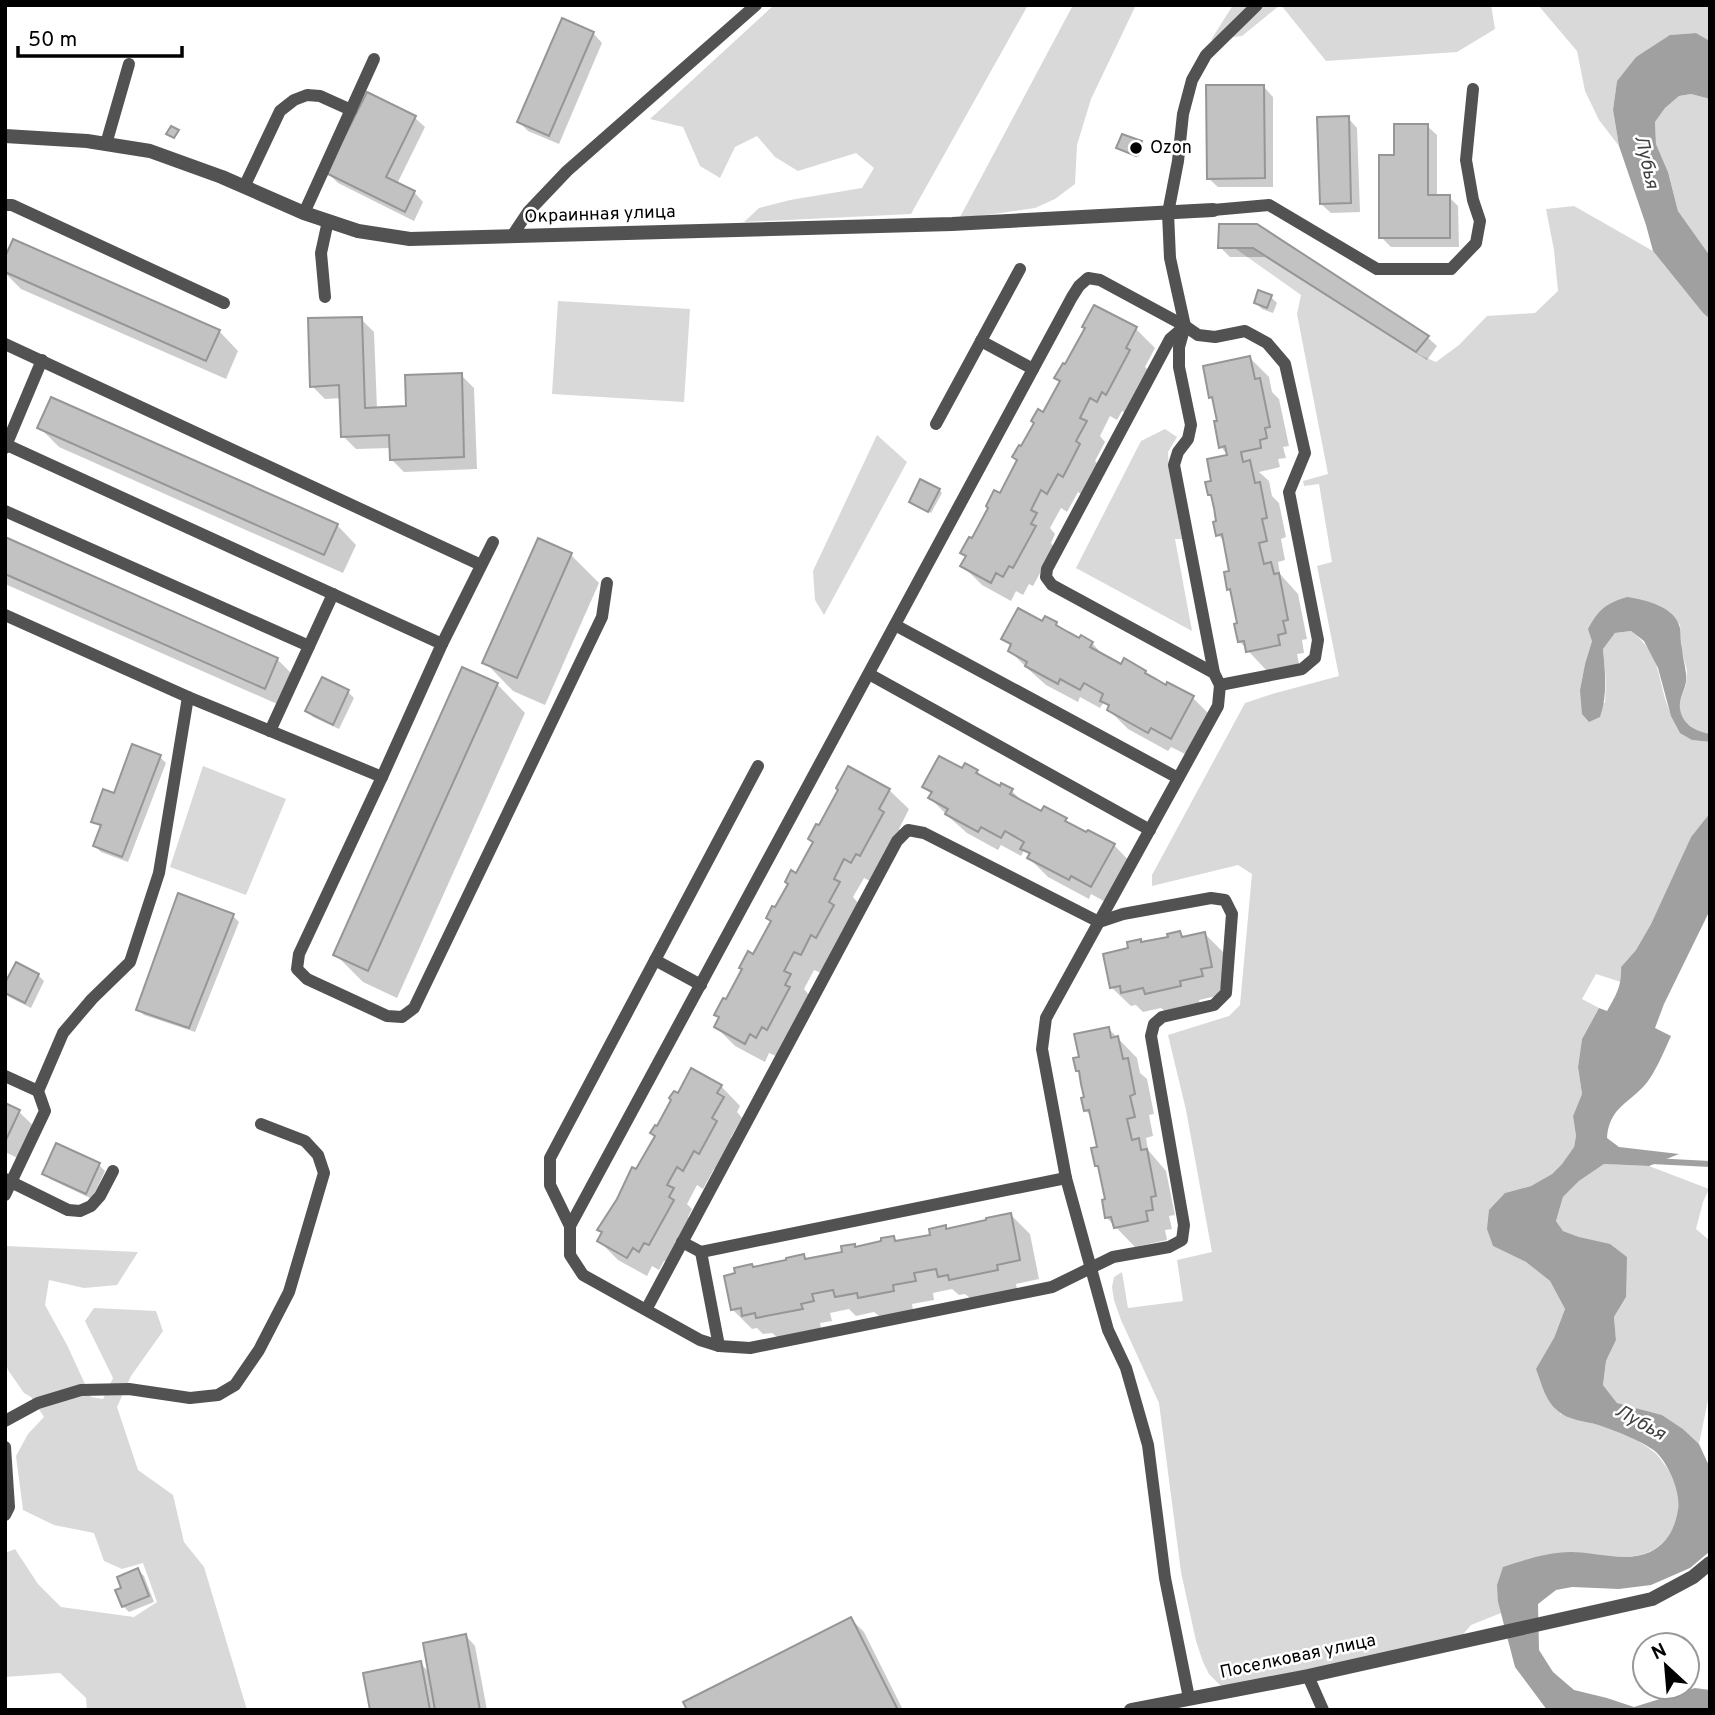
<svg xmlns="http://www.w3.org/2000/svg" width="1715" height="1715" font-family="Overpass,sans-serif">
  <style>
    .green { fill: #d9d9d9 }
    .water { fill: #a0a0a0 }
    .shadow { fill: #0003 }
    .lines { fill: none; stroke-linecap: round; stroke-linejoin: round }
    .stream { stroke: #a0a0a0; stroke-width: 6 }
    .building { fill: #c2c2c2; stroke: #969696; stroke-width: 2 }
    .lane { stroke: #525252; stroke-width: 12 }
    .street { stroke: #525252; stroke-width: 14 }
    .poi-dot { fill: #000; stroke: #fff; stroke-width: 2.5 }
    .labels { text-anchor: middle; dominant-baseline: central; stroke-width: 5; stroke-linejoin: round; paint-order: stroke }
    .poi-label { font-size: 18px; fill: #000; stroke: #fff; text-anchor: start }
    .street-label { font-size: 18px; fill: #000; stroke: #fff }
    .water-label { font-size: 19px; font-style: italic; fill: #414141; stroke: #fff }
  </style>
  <rect width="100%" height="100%" fill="#fff"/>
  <g class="green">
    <polygon points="774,5 1028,5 911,214 744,222 759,208 790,200 862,188 874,168 856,153 798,171 775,157 757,136 735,147 720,178 700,166 683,127 650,119"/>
    <polygon points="1073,5 1136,5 1091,99 1077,145 1075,184 1055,199 1035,208 959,219"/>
    <polygon points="1233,5 1280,5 1242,36 1211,40"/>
    <polygon points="1281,5 1491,5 1495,29 1457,52 1326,61"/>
    <polygon points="1538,5 1710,5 1710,41 1696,33 1671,35 1636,57 1617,81 1613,110 1619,146 1599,120 1585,91 1577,51"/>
    <polygon points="1691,94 1710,99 1710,256 1678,211 1668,172 1656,144 1655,122 1665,108 1679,96"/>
    <path d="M 1574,206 L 1653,251 L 1703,313 L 1710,319 L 1710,734 L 1701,733 L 1686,723 L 1680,714 L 1680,701 L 1686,685 L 1687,670 L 1681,649 L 1680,625 L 1668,611 L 1592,641 L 1585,664 L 1580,690 L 1605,703 L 1606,681 L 1603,649 L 1615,633 L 1631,631 C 1664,656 1656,682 1671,714 C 1675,724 1685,732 1692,740 L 1710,742 L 1710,813 L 1691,837 L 1651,924 L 1636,950 L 1621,967 L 1621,982 L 1596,974 L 1582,999 L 1599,1008 L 1582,1039 L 1578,1067 L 1582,1094 L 1573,1116 L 1576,1136 L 1574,1147 L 1562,1164 L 1552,1174 L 1531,1186 L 1505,1193 L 1493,1246 L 1526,1262 L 1550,1281 L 1565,1309 L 1554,1338 L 1560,1414 C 1591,1423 1628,1431 1654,1452 C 1658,1455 1661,1460 1664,1464 C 1667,1468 1671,1473 1673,1477 C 1686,1503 1677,1538 1651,1551 C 1630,1562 1594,1555 1571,1552 L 1498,1602 L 1501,1613 L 1471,1625 L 1460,1638 L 1239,1685 L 1221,1686 L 1209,1674 L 1203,1662 L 1196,1641 L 1181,1572 L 1159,1403 L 1121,1320 L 1114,1300 L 1112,1287 L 1114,1277 L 1122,1272 L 1128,1308 L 1183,1301 L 1177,1260 L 1212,1252 L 1186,1110 L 1168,1035 L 1229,1016 L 1240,1005 L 1252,874 L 1238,865 L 1152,886 L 1152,875 L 1245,703 L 1272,694 L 1339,676 L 1317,566 L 1332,562 L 1319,484 L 1304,486 L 1303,481 L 1328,474 L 1297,314 L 1301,295 L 1236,249 L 1253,248 L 1422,356 L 1436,362 L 1459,345 L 1487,316 L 1535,313 L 1558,291 L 1554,250 L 1546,209 Z"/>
    <polygon points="558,301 690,309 684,402 552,394"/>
    <polygon points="1165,429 1177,437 1168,452 1169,470 1182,539 1175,539 1192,631 1076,568 1141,441"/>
    <polygon points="877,435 907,462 824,615 815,600 813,571"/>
    <polygon points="203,766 286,799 246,895 170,867"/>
    <polygon points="1604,1164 1649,1166 1709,1189 1703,1202 1696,1229 1710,1241 1710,1390 1699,1444 1683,1429 1662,1415 1617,1403 1603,1385 1606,1361 1616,1340 1614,1317 1626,1297 1579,1237 1563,1231 1556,1221 1563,1197 1579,1181"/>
    <polygon points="5,1246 138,1252 117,1285 84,1288 49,1280 45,1305 67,1345 91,1397 103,1399 113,1378 85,1321 94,1308 156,1311 163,1331 131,1376 117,1407 138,1470 173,1495 184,1542 204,1567 247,1710 87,1710 86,1698 60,1673 5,1677 5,1553 15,1549 38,1584 61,1607 134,1617 157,1602 143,1563 122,1569 104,1561 94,1533 54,1525 23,1510 16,1456 28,1434 44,1417 31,1397 24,1393 8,1370 5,1359"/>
  </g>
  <g class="water">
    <polygon points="1696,33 1710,41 1710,99 1691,94 1679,96 1665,108 1655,122 1656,144 1668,172 1678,211 1710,256 1710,319 1703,313 1653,251 1646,225 1619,146 1613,110 1617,81 1636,57 1670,35"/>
    <path d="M 1627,597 C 1645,600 1675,606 1680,628 C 1681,635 1680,642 1682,649 C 1683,661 1687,670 1686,682 C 1685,689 1681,695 1680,702 C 1678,721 1693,731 1710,734 L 1710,742 L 1692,740 L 1680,733 L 1671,716 L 1658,668 L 1644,641 L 1631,631 L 1615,633 L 1603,649 C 1605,672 1608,694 1600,717 L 1589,722 L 1582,714 L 1580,690 L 1585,664 L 1592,641 L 1588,629 C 1599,609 1605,604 1627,597 Z"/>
    <path d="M 1710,813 L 1710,910 L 1664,1004 L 1655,1028 L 1671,1036 C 1664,1051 1655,1074 1644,1086 C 1627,1104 1609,1109 1607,1138 L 1619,1147 L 1679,1154 L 1649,1166 L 1604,1164 L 1579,1181 L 1563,1197 L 1556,1221 L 1563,1231 L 1579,1237 L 1610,1244 L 1627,1257 L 1626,1297 L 1614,1317 L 1616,1340 L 1606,1361 L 1603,1385 L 1617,1403 L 1662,1415 L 1683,1429 L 1699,1444 L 1710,1468 L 1710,1548 L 1709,1552 L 1690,1568 L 1651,1585 L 1619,1589 L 1572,1587 L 1556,1590 L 1538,1604 L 1539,1650 L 1553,1672 L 1574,1690 L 1607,1698 L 1634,1707 L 1695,1688 L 1710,1690 L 1710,1710 L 1547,1710 L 1515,1667 L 1498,1602 L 1497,1585 L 1503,1567 C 1525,1560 1547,1552 1571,1552 C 1595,1552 1626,1563 1650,1552 C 1667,1544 1675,1528 1678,1510 C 1681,1492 1669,1465 1656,1452 C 1644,1442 1614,1430 1598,1425 C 1586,1421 1567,1420 1558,1411 C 1545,1401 1542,1384 1536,1369 L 1554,1338 L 1565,1309 L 1550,1281 L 1526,1262 L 1493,1246 L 1487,1229 L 1489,1210 L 1505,1193 L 1531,1186 L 1552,1174 L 1562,1164 L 1574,1147 L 1576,1136 L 1573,1116 L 1582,1094 L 1578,1067 L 1582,1039 L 1599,1008 L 1607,1011 C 1616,995 1622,986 1621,967 L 1636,950 L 1651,924 L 1691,837 Z"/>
  </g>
  <g class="shadow">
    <polygon points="593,33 602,43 559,144 528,131 519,122"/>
    <polygon points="1264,87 1273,97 1273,187 1218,187 1208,178"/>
    <polygon points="415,118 425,127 397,184 414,192 423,202 414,221 338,183 328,173"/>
    <polygon points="1348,118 1357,128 1360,212 1331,213 1321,204"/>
    <polygon points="1427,126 1437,135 1437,197 1449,197 1458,206 1459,247 1391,247 1381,237 1396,157"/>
    <polygon points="1141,143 1143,145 1139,157 1119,148"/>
    <polygon points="1220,226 1427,337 1437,346 1427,360 1265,257 1230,257 1220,247"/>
    <polygon points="5,261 219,331 238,351 226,379 21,289 5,273"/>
    <polygon points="1271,297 1277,303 1273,313 1262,309 1256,303"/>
    <polygon points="361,319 374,332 377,409 408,408 461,375 474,388 477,469 404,472 391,459 391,448 356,449 343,436 342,398 325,399 312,386"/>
    <polygon points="1136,329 1155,348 1145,367 1149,371 1126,413 1122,411 1117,420 1110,416 1100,436 1105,442 1095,461 1099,465 1082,495 1078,492 1067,512 1061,508 1050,528 1055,534 1051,543 1054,547 1033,586 1029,584 1023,595 1016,591 1011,601 982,585 962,565 967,557 962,553 973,540 1000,495 1019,461 1022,449 1061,382 1057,378"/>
    <polygon points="1250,358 1269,377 1272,392 1279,399 1289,446 1283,447 1286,458 1278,459 1280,467 1259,472 1269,481 1272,496 1279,503 1286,537 1281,539 1285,560 1278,562 1280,574 1298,594 1307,639 1302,640 1304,653 1297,654 1299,664 1267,671 1239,641 1239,624 1233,593 1229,589 1231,572 1225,542 1218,535 1213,498 1209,494 1213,482 1229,457 1221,447 1219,422 1215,401 1211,397"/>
    <polygon points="40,428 337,525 356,545 343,573 59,447"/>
    <polygon points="939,490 942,493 931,513 913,504"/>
    <polygon points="5,539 277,659 297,679 284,707 5,584"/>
    <polygon points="571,555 599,583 545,705 513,691 485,662"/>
    <polygon points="1043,623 1056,624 1064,631 1080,640 1092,643 1106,658 1122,666 1145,672 1153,680 1193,698 1212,717 1191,757 1171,747 1168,751 1128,729 1109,710 1110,708 1104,702 1100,708 1080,697 1078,702 1046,685 1029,670 1010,651 1012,647 1004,639"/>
    <polygon points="323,679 348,692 354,698 339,729 313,717 307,711"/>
    <polygon points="497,684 525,713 397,998 363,982 335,954"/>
    <polygon points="160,757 166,763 128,862 101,852 95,846 102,828 93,821 115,795"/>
    <polygon points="963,771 977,771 984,779 1000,788 1012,791 1026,805 1042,813 1066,820 1074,827 1114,845 1133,865 1111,905 1091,894 1089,899 1048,877 1029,858 1030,856 1024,850 1021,856 1001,845 998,850 967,833 950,818 930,798 932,795 924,786"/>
    <polygon points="889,790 909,809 899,829 902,832 870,881 864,878 853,897 858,903 821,973 814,970 804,989 809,995 776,1056 769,1053 765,1062 735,1046 716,1027 720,1019 716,1014 726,1002 754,956 772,922 768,918 776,910 797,876"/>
    <polygon points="233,916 239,922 195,1032 144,1015 138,1009"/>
    <polygon points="1180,933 1185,938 1205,934 1224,953 1231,986 1220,988 1221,995 1199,1000 1200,1005 1166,1012 1161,1008 1143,1012 1136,1005 1131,1006 1111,987 1130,949 1140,941 1143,944 1170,938"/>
    <polygon points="17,964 38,975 44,981 31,1008 9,997 5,993"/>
    <polygon points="1108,1028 1137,1058 1140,1073 1147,1079 1154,1114 1149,1115 1153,1136 1146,1138 1148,1150 1166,1171 1175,1215 1169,1216 1172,1229 1165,1230 1167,1240 1135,1247 1107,1218 1107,1201 1100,1169 1097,1165 1099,1148 1093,1118 1085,1110 1086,1098 1081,1074 1077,1071 1081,1058"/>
    <polygon points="721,1086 740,1106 737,1112 742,1118 731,1137 735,1141 719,1172 714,1169 703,1189 697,1185 687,1204 692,1209 688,1217 692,1221 669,1263 664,1261 659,1270 652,1266 647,1276 618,1260 599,1241 603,1233 599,1230 637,1172 656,1137 658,1128 679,1095"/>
    <polygon points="5,1105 19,1112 39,1131 24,1161 5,1152"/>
    <polygon points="57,1145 99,1165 105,1171 92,1199 50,1179 44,1173"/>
    <polygon points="1010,1214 1030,1234 1039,1279 1016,1284 1017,1289 970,1298 965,1294 959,1295 952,1289 933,1293 934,1300 912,1304 913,1310 879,1316 874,1312 856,1316 849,1309 830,1313 832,1321 820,1323 821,1328 777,1337 772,1333 763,1334 757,1328 752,1329 732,1309 754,1269 804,1256 808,1261 844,1253 854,1246 857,1248 893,1238 898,1243 932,1236 945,1227 948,1230"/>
    <polygon points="138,1570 144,1576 154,1602 129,1612 123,1606 123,1589"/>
    <polygon points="851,1619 864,1632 903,1710 689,1710"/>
    <polygon points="466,1636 475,1646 487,1710 372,1710 420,1663 430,1673"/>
  </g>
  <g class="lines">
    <polyline class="stream" points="1652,1161 1710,1164"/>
  </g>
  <g class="building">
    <polygon points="562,18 594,32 549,136 517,122"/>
    <polygon points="1206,85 1264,85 1265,178 1207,179"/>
    <polygon points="367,92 416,116 386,177 415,191 405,212 326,173"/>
    <polygon points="1349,116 1351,203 1320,204 1317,117"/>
    <polygon points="1394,124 1428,124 1428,195 1450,195 1450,238 1379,238 1379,155 1394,155"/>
    <polygon points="171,126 179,130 174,138 166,134"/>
    <polygon points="1122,134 1142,141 1136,156 1116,148"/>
    <polygon points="1219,224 1257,224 1429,336 1416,352 1253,248 1218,248"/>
    <polygon points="13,239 220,330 206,361 5,272 5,257"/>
    <polygon points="1258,290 1272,295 1267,308 1254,303"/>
    <polygon points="1094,305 1137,327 1126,348 1130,350 1106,395 1102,392 1097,402 1090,398 1080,418 1087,421 1076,441 1080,444 1063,477 1058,474 1047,494 1041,490 1031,510 1037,513 1031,524 1036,526 1013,568 1009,566 1003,577 996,573 991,583 960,566 966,556 960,553 969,537 972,538 988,508 986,506 994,490 1000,493 1017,460 1012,457 1019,445 1021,446 1034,423 1031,421 1038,409 1043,412 1060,381 1054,378 1063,363 1065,364 1085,328 1082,327"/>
    <polygon points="362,317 365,408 406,406 405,375 462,373 464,457 390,460 389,435 341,437 339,385 310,387 308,318"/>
    <polygon points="1250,356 1255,379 1260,378 1270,427 1265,428 1267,438 1260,440 1261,448 1241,452 1243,462 1250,460 1255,483 1260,482 1267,518 1262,519 1267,541 1259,543 1264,564 1271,562 1274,574 1279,573 1288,620 1283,621 1286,633 1278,635 1280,645 1246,652 1244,641 1238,642 1234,624 1237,623 1230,589 1227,590 1224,572 1229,571 1222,534 1216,536 1213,522 1216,521 1214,508 1211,495 1208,495 1205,482 1211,481 1207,459 1227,455 1225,446 1219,448 1214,421 1217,421 1212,397 1209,398 1203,366"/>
    <polygon points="51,397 338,524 324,555 37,428"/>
    <polygon points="920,479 940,489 928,512 909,502"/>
    <polygon points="5,537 278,658 265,689 5,574"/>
    <polygon points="538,538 572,553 517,678 482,663"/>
    <polygon points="1018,608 1042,621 1045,616 1057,622 1056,625 1068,632 1079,638 1081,635 1093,642 1090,647 1121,664 1124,658 1146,671 1145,673 1156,679 1166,685 1167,682 1194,696 1171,739 1151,728 1148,733 1107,710 1109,705 1100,701 1103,694 1084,683 1080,690 1060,679 1058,684 1025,666 1027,662 1008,651 1011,644 1001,639"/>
    <polygon points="462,667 498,683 368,971 333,955"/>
    <polygon points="322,677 349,690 333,725 305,711"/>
    <polygon points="132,744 161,755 122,857 93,846 101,825 91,822 103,789 114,793"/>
    <polygon points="939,756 962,768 965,763 978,770 976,773 1000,786 1001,783 1013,789 1010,794 1041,811 1044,806 1067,818 1065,821 1086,832 1088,830 1115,844 1091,887 1071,876 1069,880 1027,858 1030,853 1020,849 1024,842 1005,831 1001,838 981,827 978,832 945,814 948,809 928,798 932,792 922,787"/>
    <polygon points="848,766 890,789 879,809 884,812 860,856 856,854 851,863 844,859 834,879 840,882 829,902 834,905 816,938 811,935 801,955 794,952 784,971 791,974 785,985 790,987 767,1030 762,1027 756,1038 750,1034 745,1044 714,1027 719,1017 714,1015 723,998 726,999 742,969 739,968 748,951 753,954 771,921 766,918 772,906 775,907 788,884 785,882 791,870 796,873 813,842 808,839 816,824 819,825 838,790 836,788"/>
    <polygon points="178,893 234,914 189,1028 136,1010"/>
    <polygon points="1180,931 1182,937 1205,932 1212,967 1201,969 1203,976 1180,981 1181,986 1145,994 1143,988 1121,993 1120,986 1110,988 1103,954 1128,948 1127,942 1141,939 1141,942 1168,937 1167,934"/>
    <polygon points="16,962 39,974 25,1003 5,993 5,983"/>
    <polygon points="1109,1027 1111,1038 1118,1036 1123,1059 1128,1058 1135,1094 1130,1096 1135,1117 1127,1119 1132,1140 1139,1138 1141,1150 1147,1149 1156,1196 1151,1197 1153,1210 1146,1211 1148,1221 1114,1228 1111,1217 1105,1218 1102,1200 1105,1199 1098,1166 1095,1166 1091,1148 1097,1147 1089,1110 1084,1111 1081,1098 1084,1097 1081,1084 1079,1071 1076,1071 1073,1058 1079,1057 1074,1034"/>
    <polygon points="691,1068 722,1085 717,1093 724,1097 712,1118 717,1121 699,1154 694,1151 683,1171 677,1167 667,1185 674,1188 669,1197 674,1200 649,1245 644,1243 639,1252 633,1248 627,1258 597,1241 602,1232 597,1230 617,1199 632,1167 636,1169 655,1136 650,1133 655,1125 657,1126 671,1100 669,1098 674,1091 678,1093"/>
    <polygon points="5,1103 20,1110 5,1142"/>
    <polygon points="56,1143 100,1163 86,1194 42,1174"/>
    <polygon points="1011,1213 1020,1260 997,1265 998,1270 949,1280 948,1275 938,1277 936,1269 914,1273 916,1281 893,1285 894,1291 858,1298 857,1293 835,1297 833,1290 812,1294 814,1301 801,1304 803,1309 756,1318 755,1313 742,1316 741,1308 731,1310 724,1276 735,1273 734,1268 752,1264 753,1267 786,1260 786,1258 804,1254 805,1259 842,1252 841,1246 855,1244 855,1247 881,1241 881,1238 894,1236 895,1241 930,1235 929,1229 946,1225 946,1229 986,1220 986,1218"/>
    <polygon points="138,1568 149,1596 122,1607 115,1590 121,1588 117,1577"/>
    <polygon points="851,1617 898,1710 687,1710 683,1702"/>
    <polygon points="466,1634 480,1710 435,1710 423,1643"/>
    <polygon points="421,1661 430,1710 370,1710 363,1673"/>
  </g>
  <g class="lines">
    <g class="lane">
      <polyline points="106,144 129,64"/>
      <polyline points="244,187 280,111 294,100 307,95 320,96 351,110"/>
      <polyline points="5,205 12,205 224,303"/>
      <polyline points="1213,210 1269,205 1377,269 1451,269 1476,243 1480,221 1473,200 1466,160 1473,89"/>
      <polyline points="304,213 374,59"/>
      <polyline points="512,236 528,212 567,171 756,5"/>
      <polyline points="325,297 321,253 328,221"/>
      <polyline points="1185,326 1170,339 1047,569 1046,577 1052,585 1214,673 1220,685 1218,706 1046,1018 1042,1049 1066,1178 1108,1330 1126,1368 1148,1445 1165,1578 1189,1698"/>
      <polyline points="981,341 1033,369"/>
      <polyline points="5,344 481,565"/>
      <polyline points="936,424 1020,269"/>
      <polyline points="7,445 442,644"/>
      <polyline points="5,448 42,360"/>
      <polyline points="5,511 309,646"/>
      <polyline points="5,615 188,697 382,777 299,954 297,969 307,979 387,1016 402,1017 414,1008 602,617 607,583"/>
      <polyline points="895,625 1178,778"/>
      <polyline points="1214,673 1174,465 1178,452 1188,439 1191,425 1179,367 1179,347 1185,326 1170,258 1168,213 1178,161 1183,114 1192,80 1206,55 1257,5"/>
      <polyline points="869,674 1150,830"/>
      <polyline points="270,731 333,594"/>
      <polyline points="382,777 442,644 493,542"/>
      <polyline points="655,960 701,985"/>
      <polyline points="5,1076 38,1091"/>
      <polyline points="5,1179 68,1210 80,1211 91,1206 100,1196 113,1171"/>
      <polyline points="5,1195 45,1111 38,1091 63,1033 92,999 130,962 159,873 188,697"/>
      <polyline points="570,1226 550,1185 550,1158 758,766"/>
      <polyline points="682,1242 701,1252 1066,1178"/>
      <polyline points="701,1252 719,1346"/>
      <polyline points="646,1310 897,841 908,830 924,833 1099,922 1123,914 1211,898 1225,900 1232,914 1226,993 1214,1005 1162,1017 1154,1024 1151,1036 1184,1225 1182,1240 1169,1247 1113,1257 1052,1287 750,1348 719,1346 700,1340 583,1275 570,1255 570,1226 1072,297 1079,286 1088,278 1100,280 1185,326 1198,335 1215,337 1245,331 1267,343 1285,364 1305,453 1289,492 1318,640 1315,658 1302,669 1220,685"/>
      <polyline points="5,1421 38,1403 81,1390 129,1389 190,1398 218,1395 235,1385 259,1350 289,1292 324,1173 318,1155 305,1141 261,1124"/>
      <polyline points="5,1447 9,1507 5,1515"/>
      <polyline points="1308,1676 1323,1710"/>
    </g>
    <g class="street">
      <polyline points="5,136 87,141 150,151 222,177 304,213 358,231 410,239 952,224 1213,210"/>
      <polyline points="1131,1710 1308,1676 1652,1599 1693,1577 1710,1563"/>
    </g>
  </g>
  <circle class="poi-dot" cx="1136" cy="148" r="7"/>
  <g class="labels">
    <g class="poi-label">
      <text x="1150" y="148">Ozon</text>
    </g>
    <g class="street-label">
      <text transform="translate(600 215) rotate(-2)">Окраинная улица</text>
      <text transform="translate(1298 1657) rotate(-12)">Поселковая улица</text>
    </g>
    <g class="water-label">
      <text transform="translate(1646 162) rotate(77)">Лубья</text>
      <text transform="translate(1640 1423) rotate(29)">Лубья</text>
    </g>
  </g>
  <rect width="1715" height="1715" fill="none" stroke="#000000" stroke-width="14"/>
  <g transform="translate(1666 1666) rotate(334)"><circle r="33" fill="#ffffff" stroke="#999999" stroke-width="2"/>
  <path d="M0-5L12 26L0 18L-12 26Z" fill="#000000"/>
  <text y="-10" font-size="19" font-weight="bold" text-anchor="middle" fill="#000000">N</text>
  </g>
  <path d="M18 46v10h164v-10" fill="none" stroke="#000000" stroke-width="3.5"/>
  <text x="28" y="46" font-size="21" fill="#000000" stroke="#ffffff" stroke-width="5" paint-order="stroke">50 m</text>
</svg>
